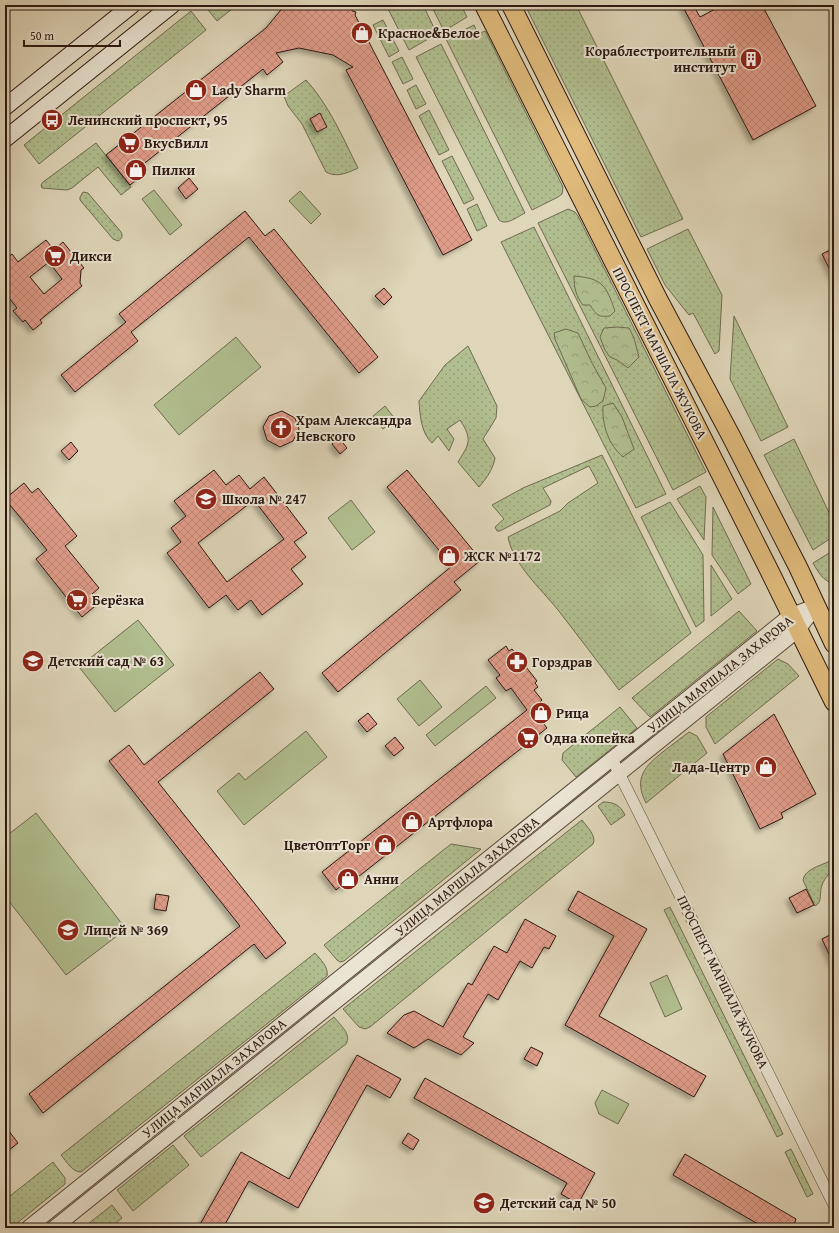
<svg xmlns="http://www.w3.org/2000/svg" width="839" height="1233" font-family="'Gentium Book Plus',serif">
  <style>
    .grass { fill: url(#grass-dots); stroke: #6e6b50 }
    .forest { fill: url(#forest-crowns); stroke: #6e6b50 }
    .park { fill: #b1be8f; stroke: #6e6b50 }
    .building { fill: url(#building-cross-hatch); stroke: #2c1811; fill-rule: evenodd; filter: url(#shadow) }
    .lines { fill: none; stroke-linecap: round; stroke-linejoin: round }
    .minor-casing { stroke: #59483b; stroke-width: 12 }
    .tertiary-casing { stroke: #59483b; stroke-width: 16 }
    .secondary-casing { stroke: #2c1811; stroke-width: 18 }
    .primary-casing { stroke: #2c1811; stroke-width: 20 }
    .minor { stroke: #eae4d2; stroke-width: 11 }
    .tertiary { stroke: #eae4d2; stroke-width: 14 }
    .secondary { stroke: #eae4d2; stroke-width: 16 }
    .primary { stroke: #e0bb7c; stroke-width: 18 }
    .labels { text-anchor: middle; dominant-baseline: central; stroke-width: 4; stroke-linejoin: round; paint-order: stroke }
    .poi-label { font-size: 14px; font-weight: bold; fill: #2c1811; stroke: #eae4d2; text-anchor: start }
    .street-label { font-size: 14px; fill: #2c1811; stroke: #eae4d2 }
  </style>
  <defs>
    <pattern id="grass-dots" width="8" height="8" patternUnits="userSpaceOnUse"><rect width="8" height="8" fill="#b1be8f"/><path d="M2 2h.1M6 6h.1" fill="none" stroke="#98a37a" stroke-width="1.8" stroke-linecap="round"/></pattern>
    <pattern id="forest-crowns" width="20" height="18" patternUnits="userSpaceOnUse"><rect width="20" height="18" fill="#b1be8f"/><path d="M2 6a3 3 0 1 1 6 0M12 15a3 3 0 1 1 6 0" fill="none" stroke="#98a37a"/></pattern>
    <pattern id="building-cross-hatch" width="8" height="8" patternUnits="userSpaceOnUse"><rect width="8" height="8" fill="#e09d8a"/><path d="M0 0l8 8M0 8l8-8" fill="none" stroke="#c08676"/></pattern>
    <filter id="shadow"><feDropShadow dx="-3.5" dy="3.5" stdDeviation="2" flood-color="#0004"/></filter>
  </defs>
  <rect width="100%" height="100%" fill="#dfd6b9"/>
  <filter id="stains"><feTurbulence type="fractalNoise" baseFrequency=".005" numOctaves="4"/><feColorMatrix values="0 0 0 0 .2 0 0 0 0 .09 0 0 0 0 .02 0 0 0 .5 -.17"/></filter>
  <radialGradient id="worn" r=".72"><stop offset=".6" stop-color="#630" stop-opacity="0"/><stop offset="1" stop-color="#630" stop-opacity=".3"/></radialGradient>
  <g class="grass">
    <polygon points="204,5 237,5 217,21"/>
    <polygon points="386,5 423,5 437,34 409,50"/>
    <polygon points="431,5 461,5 467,17 444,31"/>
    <polygon points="525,5 576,5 683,219 641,237"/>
    <polygon points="191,11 206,30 39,164 24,145"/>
    <polygon points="383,20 399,51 389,57 373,25"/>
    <polygon points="474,25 478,34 485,31 563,187 562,194 558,197 532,210 446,39"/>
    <path d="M 441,44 L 525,213 C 517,217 506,226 499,220 L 416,57 Z"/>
    <polygon points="402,57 413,79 403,84 392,62"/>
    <path d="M 306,80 C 329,105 343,138 358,168 C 347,173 337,178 326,172 L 302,124 L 288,106 L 284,96 Z"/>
    <polygon points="416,85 426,104 416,109 407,90"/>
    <polygon points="429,110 449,150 439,155 419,116"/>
    <polygon points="96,143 131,187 121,195 98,167 72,188 67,190 42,188 41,185 43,182"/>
    <polygon points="452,156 474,199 464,204 442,161"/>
    <path d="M 83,192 L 88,193 L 121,232 C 123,236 122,239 118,241 L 113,239 L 80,200 L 80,197 Z"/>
    <polygon points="477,204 487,226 477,231 467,209"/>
    <polygon points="568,209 575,212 578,216 706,472 673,490 538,223"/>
    <polygon points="534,227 666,494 636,508 501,242"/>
    <polygon points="688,229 722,295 719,351 715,354 693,313 689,315 665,285 647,249"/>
    <polygon points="734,316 788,427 761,441 730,379"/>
    <path d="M 468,346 L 497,406 L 496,418 L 483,439 L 495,458 C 493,469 487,478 479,487 L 458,462 C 469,444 473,440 460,420 L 447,429 L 454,439 L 449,451 L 438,436 L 432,443 C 421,433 420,415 419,401 L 445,365 Z"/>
    <polygon points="794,439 834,523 834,536 813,550 764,455"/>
    <path d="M 602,455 L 691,633 L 619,690 C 599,663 578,636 558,610 C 541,589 513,564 508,537 L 560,511 L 568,503 L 598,483 L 589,466 L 543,488 L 551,501 L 550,505 L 500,531 L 497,531 L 495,527 L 504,519 L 492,505 L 523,488 Z"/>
    <polygon points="700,486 706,497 704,540 677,499"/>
    <polygon points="670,502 703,555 704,621 696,627 641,517"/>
    <polygon points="713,507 751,584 738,594 712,555"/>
    <path d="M 834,550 L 834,584 C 822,580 819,573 813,563 Z"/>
    <polygon points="711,565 732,599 711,616"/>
    <polygon points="739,611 757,631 650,717 632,698"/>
    <polygon points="778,659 788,664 799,676 715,744 706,727 706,717"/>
    <polygon points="620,707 637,728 576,777 562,760 563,753"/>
    <path d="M 689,732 L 697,736 L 707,753 L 646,803 C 633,778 645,766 664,751 C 673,744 681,738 689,732 Z"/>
    <path d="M 603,802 C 614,802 620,805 625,815 L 611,825 L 598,806 Z"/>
    <path d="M 582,820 C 587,827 597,836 593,844 L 370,1027 L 365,1029 L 359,1027 L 343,1009 Z"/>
    <polygon points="451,844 481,849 344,961 340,962 337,960 324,945"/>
    <path d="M 830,861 L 834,862 C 834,871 825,876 822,885 C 819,892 823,902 815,906 L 803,880 C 805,869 820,866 830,861 Z"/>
    <polygon points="670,907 783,1134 777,1137 664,910"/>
    <path d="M 315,953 C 320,959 329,967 327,976 L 81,1172 C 72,1172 67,1162 61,1155 Z"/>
    <path d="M 334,1017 C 340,1025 352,1034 346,1044 L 201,1157 L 184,1136 Z"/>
    <polygon points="173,1145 189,1165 133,1211 117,1190"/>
    <polygon points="791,1149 813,1194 807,1197 785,1152"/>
    <polygon points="53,1162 65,1178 65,1184 11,1228 5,1228 5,1200"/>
    <polygon points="112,1205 122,1218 110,1228 83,1228"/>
  </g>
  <g class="forest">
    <path d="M 574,276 C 584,277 597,278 604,287 C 609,293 612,303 615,311 L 610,316 C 598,317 597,316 590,305 L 583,305 C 576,296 574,288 574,276 Z"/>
    <polygon points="617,327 629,328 634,338 639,357 628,368 617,360 610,357 605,350 600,337 604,328"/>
    <polygon points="566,329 578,333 592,363 606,388 603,401 596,406 590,407 581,399 555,339 554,333"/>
    <path d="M 613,403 L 622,417 L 634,449 L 623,457 C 608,444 602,425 603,406 Z"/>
  </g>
  <g class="park">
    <polygon points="154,190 182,225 170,235 142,199"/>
    <polygon points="300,191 321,214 311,224 289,201"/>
    <polygon points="236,337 261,367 179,435 154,405"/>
    <polygon points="385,406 395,419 383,429 373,416"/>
    <polygon points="351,500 375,532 352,550 328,518"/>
    <polygon points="138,620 174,665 115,712 79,667"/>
    <polygon points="420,680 442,707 419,726 397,699"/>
    <polygon points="486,686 496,698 435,746 426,735"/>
    <polygon points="306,731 327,757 244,825 217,791 239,773 245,780"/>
    <polygon points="36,813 126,929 66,975 5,896 5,837"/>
    <polygon points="667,975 682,1009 665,1017 650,983"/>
    <polygon points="602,1090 629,1104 618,1124 599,1114 595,1103"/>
  </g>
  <g class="building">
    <polygon points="285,5 353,5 352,11 356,12 355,15 373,50 472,240 443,255 346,70 353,67 333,55 299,48 276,53 283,62 267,75 263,69 141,166 146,172 130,185 106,155 266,28"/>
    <polygon points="682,5 693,5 700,17 723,5 762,5 816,106 753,140"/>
    <polygon points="320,113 327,127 317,132 310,119"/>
    <polygon points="189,178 198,189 186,199 178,188"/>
    <polygon points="245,211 265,236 274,229 378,357 359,373 249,237 131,332 138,341 75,392 61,375 126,322 119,314"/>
    <path d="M 46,240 L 54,250 L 63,242 L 84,268 L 81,270 L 80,283 L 82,286 L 40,320 L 42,323 L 33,330 L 25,320 L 23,322 L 13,311 L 17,308 L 5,293 L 5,260 L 12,254 L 18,262 ZM 49,262 L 62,279 L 44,294 L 30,277 Z"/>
    <polygon points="834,248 834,278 822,254"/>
    <polygon points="384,288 392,297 384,305 375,296"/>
    <polygon points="282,411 295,418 299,429 293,441 280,447 267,440 263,427 269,416"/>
    <polygon points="339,438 347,448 340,454 332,444"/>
    <polygon points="71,442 78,451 69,460 61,451"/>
    <path d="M 214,470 L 226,485 L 239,475 L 250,489 L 264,477 L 307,533 L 294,542 L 306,557 L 291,569 L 303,584 L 262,615 L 251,600 L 238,610 L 226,595 L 209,608 L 167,553 L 181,542 L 171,528 L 186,516 L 174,501 ZM 254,500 L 284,539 L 227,582 L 198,543 Z"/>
    <polygon points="407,470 481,560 454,582 461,590 338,692 322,673 452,566 387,487"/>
    <polygon points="24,483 32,493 38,488 77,536 65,546 99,588 92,594 100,602 82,617 36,559 47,550 5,499"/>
    <polygon points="506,646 509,651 512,649 537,681 535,683 538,687 534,690 542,700 539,703 547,714 540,719 547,728 344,888 342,885 336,890 322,872 527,710 511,688 506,691 496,678 500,675 488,660"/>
    <polygon points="260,672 274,689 158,782 286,943 266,959 254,944 43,1113 29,1094 240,926 109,761 129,745 144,765"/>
    <polygon points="368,713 377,724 367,732 358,721"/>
    <polygon points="774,714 816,794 781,813 783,818 760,829 723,754"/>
    <polygon points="395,737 404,748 394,756 385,746"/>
    <polygon points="806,889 814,905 797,913 789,898"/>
    <polygon points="578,891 647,929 599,1016 706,1076 694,1097 565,1025 614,936 568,910"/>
    <polygon points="156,894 169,896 166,911 154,909"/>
    <polygon points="525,919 556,936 549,949 544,947 532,968 520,961 498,1000 488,994 463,1037 474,1043 461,1055 428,1039 414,1048 387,1033 404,1015 414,1011 443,1027 468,983 472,985 494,946 507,953"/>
    <polygon points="834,933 834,965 822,939"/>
    <polygon points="531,1047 543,1053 537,1066 524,1059"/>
    <polygon points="357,1055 401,1079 390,1098 367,1085 298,1208 249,1181 223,1228 198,1228 241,1152 289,1179"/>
    <polygon points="425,1078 595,1173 578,1204 561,1194 567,1183 414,1098"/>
    <polygon points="5,1126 18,1143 5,1153"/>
    <polygon points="408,1133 419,1140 413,1150 402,1143"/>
    <polygon points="685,1154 796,1219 793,1228 765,1228 673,1175"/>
  </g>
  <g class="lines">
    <g class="minor-casing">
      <polyline id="minor" points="612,759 834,1205"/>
    </g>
    <g class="tertiary-casing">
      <g id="tertiary">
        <polyline points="28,1228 791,615 816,606"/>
        <polyline points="54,1228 798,630 816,606"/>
      </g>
    </g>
    <g class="secondary-casing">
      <g id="secondary">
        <polyline points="5,107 132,5"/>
        <polyline points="5,139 172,5"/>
      </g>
    </g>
    <g class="primary-casing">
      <g id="primary">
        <polyline points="484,5 769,570 834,702"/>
        <polyline points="511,5 658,299 731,436 798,567 834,644"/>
      </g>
    </g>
    <use href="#minor" class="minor"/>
    <use href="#tertiary" class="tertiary"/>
    <use href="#secondary" class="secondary"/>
    <use href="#primary" class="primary"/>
  </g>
  <defs>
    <g id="shop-disc" transform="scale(1.15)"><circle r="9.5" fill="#8f2418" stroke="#eae4d2"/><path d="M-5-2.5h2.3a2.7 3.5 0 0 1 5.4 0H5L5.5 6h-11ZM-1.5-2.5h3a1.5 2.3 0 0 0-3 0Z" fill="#fff"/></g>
    <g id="building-disc" transform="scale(1.15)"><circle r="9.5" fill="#8f2418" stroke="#eae4d2"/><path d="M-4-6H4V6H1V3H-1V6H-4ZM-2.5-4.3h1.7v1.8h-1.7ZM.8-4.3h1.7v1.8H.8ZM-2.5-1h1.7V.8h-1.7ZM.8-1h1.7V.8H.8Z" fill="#fff"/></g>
    <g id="bus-disc" transform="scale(1.15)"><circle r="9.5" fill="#8f2418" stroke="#eae4d2"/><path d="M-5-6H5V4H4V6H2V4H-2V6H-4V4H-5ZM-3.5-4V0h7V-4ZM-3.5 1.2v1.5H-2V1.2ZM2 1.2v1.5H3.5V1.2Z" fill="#fff"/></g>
    <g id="supermarket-disc" transform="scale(1.15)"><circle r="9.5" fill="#8f2418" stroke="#eae4d2"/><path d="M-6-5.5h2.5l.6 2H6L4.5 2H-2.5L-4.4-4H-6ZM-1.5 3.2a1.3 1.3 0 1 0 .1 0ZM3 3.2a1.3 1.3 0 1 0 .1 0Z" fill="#fff"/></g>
    <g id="church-disc" transform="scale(1.15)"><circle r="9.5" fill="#8f2418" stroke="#eae4d2"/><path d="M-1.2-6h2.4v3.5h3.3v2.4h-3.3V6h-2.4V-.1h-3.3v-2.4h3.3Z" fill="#fff"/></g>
    <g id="school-disc" transform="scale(1.15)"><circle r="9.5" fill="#8f2418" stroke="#eae4d2"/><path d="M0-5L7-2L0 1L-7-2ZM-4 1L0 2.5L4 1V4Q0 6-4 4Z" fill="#fff"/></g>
    <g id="pharmacy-disc" transform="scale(1.15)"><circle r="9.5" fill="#8f2418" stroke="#eae4d2"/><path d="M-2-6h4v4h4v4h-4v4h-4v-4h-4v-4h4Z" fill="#fff"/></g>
  </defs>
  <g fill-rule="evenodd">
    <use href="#shop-disc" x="362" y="33"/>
    <use href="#building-disc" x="751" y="59"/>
    <use href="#shop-disc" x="196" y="90"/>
    <use href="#bus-disc" x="52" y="120"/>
    <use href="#supermarket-disc" x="129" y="143"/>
    <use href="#shop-disc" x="136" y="170"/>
    <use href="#supermarket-disc" x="55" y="256"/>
    <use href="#church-disc" x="281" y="428"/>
    <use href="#school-disc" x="206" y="499"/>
    <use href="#shop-disc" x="449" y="556"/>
    <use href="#supermarket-disc" x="77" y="600"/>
    <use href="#school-disc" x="33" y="661"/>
    <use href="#pharmacy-disc" x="517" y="662"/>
    <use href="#shop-disc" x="541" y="713"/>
    <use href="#supermarket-disc" x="528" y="738"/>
    <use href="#shop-disc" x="766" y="767"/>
    <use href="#shop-disc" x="412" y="822"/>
    <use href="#shop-disc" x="385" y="845"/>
    <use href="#shop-disc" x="348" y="879"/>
    <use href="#school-disc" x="68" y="930"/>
    <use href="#school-disc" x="484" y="1203"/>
  </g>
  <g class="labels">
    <g class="poi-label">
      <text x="378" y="33">Красное&amp;Белое</text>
      <text x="736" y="51" text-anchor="end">Кораблестроительный<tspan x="736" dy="16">институт</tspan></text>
      <text x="212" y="90">Lady Sharm</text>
      <text x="68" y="120">Ленинский проспект, 95</text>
      <text x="144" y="143">ВкусВилл</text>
      <text x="152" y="170">Пилки</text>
      <text x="70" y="256">Дикси</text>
      <text x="296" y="420">Храм Александра<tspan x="296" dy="16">Невского</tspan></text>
      <text x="222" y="499">Школа № 247</text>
      <text x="464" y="556">ЖСК №1172</text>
      <text x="92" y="600">Берёзка</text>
      <text x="48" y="661">Детский сад № 63</text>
      <text x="532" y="662">Горздрав</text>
      <text x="556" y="713">Рица</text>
      <text x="544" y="738">Одна копейка</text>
      <text x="750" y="767" text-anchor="end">Лада-Центр</text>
      <text x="428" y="822">Артфлора</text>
      <text x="370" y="845" text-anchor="end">ЦветОптТорг</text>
      <text x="364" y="879">Анни</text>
      <text x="84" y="930">Лицей № 369</text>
      <text x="500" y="1203">Детский сад № 50</text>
    </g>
    <g class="street-label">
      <text transform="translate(660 353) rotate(63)">ПРОСПЕКТ МАРШАЛА ЖУКОВА</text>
      <text transform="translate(720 674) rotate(-38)">УЛИЦА МАРШАЛА ЗАХАРОВА</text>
      <text transform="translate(467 876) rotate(-39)">УЛИЦА МАРШАЛА ЗАХАРОВА</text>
      <text transform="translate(723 982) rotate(64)">ПРОСПЕКТ МАРШАЛА ЖУКОВА</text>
      <text transform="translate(214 1078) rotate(-39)">УЛИЦА МАРШАЛА ЗАХАРОВА</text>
    </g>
  </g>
  <rect width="839" height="1233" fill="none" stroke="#dfd6b9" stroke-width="20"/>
  <rect x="6" y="6" width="827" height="1221" fill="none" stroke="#2c1811" stroke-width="2"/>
  <rect x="10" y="10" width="819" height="1213" fill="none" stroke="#2c1811"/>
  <path d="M24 40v6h96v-6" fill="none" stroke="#2c1811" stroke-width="2"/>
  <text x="30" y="40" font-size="12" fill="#2c1811" stroke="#eae4d2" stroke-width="3" paint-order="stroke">50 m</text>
  <rect width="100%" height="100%" filter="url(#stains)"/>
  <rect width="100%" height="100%" fill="url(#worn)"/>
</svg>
